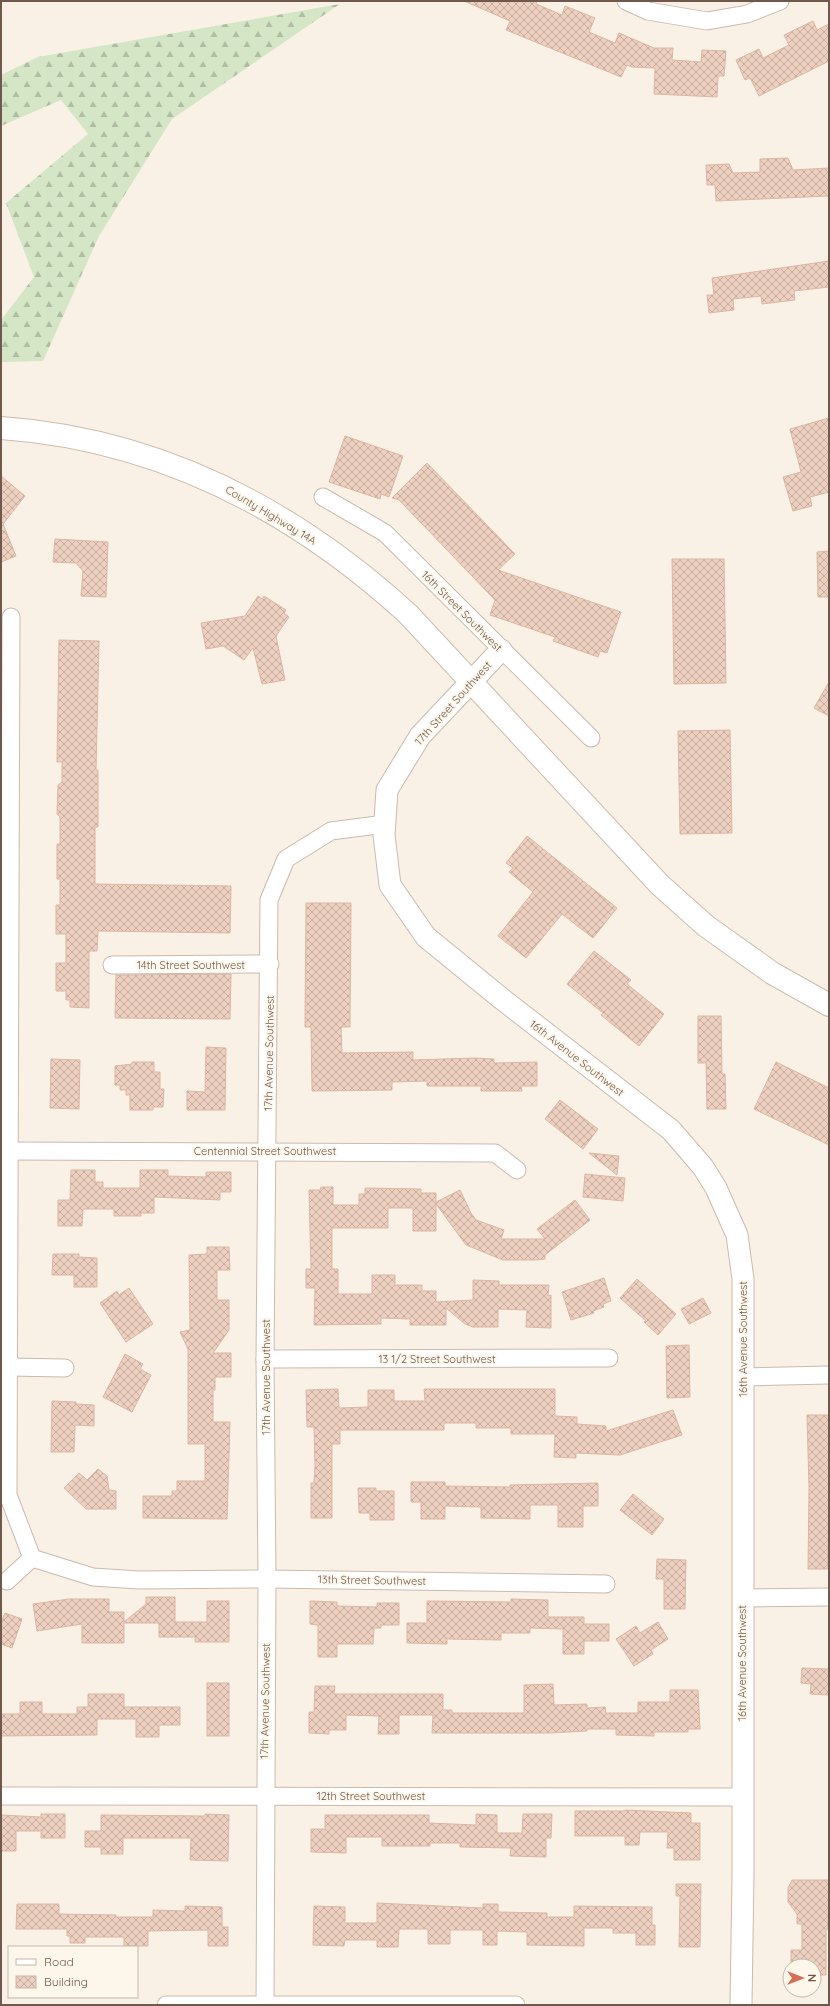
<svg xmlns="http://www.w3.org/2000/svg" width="830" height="2006" font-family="Quicksand,sans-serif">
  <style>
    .forest { fill: url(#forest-firs) }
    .building { fill: url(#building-cross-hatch); stroke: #deb6a2 }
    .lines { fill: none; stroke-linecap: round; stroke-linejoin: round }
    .minor-casing { stroke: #cbb9ad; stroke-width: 19 }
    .tertiary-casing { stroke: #cbb9ad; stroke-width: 23 }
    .secondary-casing { stroke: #cfbbad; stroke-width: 24 }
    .minor { stroke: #fff; stroke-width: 17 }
    .tertiary { stroke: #fff; stroke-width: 21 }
    .secondary { stroke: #fff; stroke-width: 22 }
    .labels { text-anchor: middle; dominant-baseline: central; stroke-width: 3.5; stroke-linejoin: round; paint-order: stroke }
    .street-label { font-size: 11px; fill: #71584d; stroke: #fdf6eb }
  </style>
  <defs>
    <pattern id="forest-firs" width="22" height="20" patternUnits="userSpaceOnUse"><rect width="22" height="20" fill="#d4e6c5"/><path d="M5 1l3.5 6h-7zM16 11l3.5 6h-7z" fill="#b0bda2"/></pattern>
    <pattern id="building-cross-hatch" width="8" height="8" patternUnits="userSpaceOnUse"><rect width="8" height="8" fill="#edd0c0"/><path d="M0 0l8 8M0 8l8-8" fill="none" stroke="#c4ac9e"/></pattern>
  </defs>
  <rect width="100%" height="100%" fill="#faf1e6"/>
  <polygon class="forest" points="340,4 172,119 99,236 43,361 1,362 1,320 34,277 6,203 88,134 61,100 1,126 1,75 38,57"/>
  <g class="building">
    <polygon points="464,1 537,1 536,4 562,15 565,6 595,18 589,32 615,43 619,33 654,48 673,48 672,60 701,62 702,50 726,51 724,76 718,76 717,97 654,94 655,68 632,67 627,65 621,77 506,30 510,21"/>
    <polygon points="813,21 817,30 829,24 829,61 759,96 750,78 745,80 736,60 759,49 763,58 789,45 784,35"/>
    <polygon points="788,158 793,170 829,168 829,196 716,201 715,185 707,185 706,165 729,164 733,173 760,172 760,159"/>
    <polygon points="829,261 829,287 794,291 795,300 762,304 761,296 733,299 734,310 709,313 707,295 714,295 712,278"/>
    <polygon points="829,418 829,492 810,497 812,506 793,511 783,477 801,472 790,429"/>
    <polygon points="345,436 403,456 389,497 381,494 380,499 329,482"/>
    <polygon points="427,463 515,554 498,570 621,612 607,653 600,651 598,657 553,641 555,637 490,615 495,600 399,500 392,498"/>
    <polygon points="1,476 25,496 3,524 16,556 1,562"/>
    <polygon points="55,539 108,542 106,597 81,596 83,571 76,563 53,562"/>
    <polygon points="829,551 829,597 818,597 817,552"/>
    <polygon points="672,559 724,559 726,683 674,684"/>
    <polygon points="258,596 262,599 264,596 286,610 284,613 289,617 276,636 285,680 262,684 253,648 244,660 223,646 206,649 201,623 245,616"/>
    <polygon points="59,640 99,641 96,770 98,770 98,827 95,827 95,884 231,886 230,933 98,931 97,951 89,951 89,1008 70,1007 70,1000 66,1000 66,991 56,991 56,963 66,963 66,934 56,934 56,905 60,905 60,879 57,879 57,844 60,844 60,817 57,814 58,785 62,782 62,762 57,762"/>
    <polygon points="829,682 829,716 814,708"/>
    <polygon points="730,730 732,833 680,834 678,731"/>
    <polygon points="527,836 617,908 593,938 562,914 526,958 498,936 533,892 509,872 513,868 506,863"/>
    <polygon points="306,903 351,903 350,1027 341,1027 342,1053 413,1052 413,1060 475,1058 494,1059 494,1063 537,1062 537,1086 521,1086 522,1091 481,1091 481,1086 427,1086 427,1081 392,1082 392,1090 312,1091 311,1027 305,1027"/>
    <polygon points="594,951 631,980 627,984 664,1014 639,1046 601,1015 603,1013 567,984"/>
    <polygon points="231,974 230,1019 115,1018 116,975"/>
    <polygon points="698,1016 721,1016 722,1074 725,1074 726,1109 707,1109 706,1063 698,1063"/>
    <polygon points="206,1047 226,1048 225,1110 187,1110 187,1091 205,1092"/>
    <polygon points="51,1059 80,1060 79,1109 50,1108"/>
    <polygon points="132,1062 154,1062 154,1072 160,1072 160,1089 164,1089 163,1107 153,1107 153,1110 130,1110 130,1095 126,1095 126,1090 120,1090 120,1085 115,1085 115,1066 132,1064"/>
    <polygon points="776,1062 829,1088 829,1145 754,1109"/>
    <polygon points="560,1100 598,1129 583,1149 545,1119"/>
    <polygon points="589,1153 619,1156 617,1175"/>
    <polygon points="71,1170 95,1170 95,1182 103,1182 103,1188 140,1188 140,1170 168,1170 168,1176 206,1177 206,1172 231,1172 231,1192 220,1192 220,1200 154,1197 154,1213 141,1213 141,1216 114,1216 114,1209 83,1209 82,1226 58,1226 58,1200 70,1200"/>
    <polygon points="585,1174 625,1178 623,1201 583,1197"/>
    <polygon points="321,1187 333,1187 333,1205 359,1205 359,1194 365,1194 365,1188 421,1189 421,1193 436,1193 436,1202 460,1190 471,1213 476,1220 504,1230 501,1239 545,1239 537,1229 575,1200 590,1220 545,1255 545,1259 536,1260 503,1260 466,1245 436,1204 436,1231 413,1231 413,1208 388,1208 388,1228 332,1228 332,1269 338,1269 338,1294 372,1294 372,1275 395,1275 395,1285 422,1285 422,1291 436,1291 436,1302 473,1300 473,1280 499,1281 499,1285 549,1285 548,1296 551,1295 551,1328 526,1327 527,1310 498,1309 498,1327 473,1327 465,1324 446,1308 446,1325 410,1325 410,1319 381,1318 381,1324 314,1325 315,1288 306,1288 306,1269 311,1269 309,1190 320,1190"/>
    <polygon points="207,1247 229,1247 230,1270 217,1270 217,1300 229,1300 229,1330 213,1353 231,1353 231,1377 215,1377 215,1390 213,1390 213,1422 230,1422 227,1519 143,1518 143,1496 172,1496 172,1491 177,1491 177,1481 205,1481 205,1444 188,1444 188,1349 180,1332 190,1330 189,1255 207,1254"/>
    <polygon points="53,1254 79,1254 79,1257 97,1258 97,1287 74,1287 74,1275 52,1275"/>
    <polygon points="604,1278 611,1301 603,1304 604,1307 593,1311 594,1313 571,1320 562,1292"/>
    <polygon points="637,1279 676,1314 658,1335 644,1322 646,1321 620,1298"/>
    <polygon points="129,1288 153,1324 126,1342 100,1303 117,1291 119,1295"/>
    <polygon points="703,1298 711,1313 689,1324 681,1309"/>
    <polygon points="689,1345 690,1397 667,1398 666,1346"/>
    <polygon points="125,1354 143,1364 140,1369 151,1375 132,1412 103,1397"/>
    <polygon points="338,1389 339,1408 368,1407 368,1390 394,1390 394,1401 425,1401 424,1389 555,1389 555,1416 577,1417 577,1424 606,1426 606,1431 673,1410 682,1435 620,1455 576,1453 576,1458 554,1457 555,1434 511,1434 511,1428 476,1428 476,1423 444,1423 444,1430 340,1430 340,1444 332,1444 332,1518 311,1518 311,1483 314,1483 315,1466 314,1427 307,1427 306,1390"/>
    <polygon points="52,1401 76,1402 76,1404 94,1405 94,1426 75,1425 74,1452 51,1452"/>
    <polygon points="807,1415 828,1415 829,1424 828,1569 808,1569 809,1488"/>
    <polygon points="98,1469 107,1476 109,1490 116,1491 116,1509 86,1509 64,1488 79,1473 87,1480"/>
    <polygon points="411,1482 445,1482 445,1486 510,1487 510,1485 598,1483 598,1506 583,1506 583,1527 558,1527 558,1505 530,1505 530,1519 481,1518 481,1507 445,1506 445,1519 421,1519 421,1502 411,1502"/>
    <polygon points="358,1488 376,1488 376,1491 394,1491 394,1520 370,1520 370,1513 359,1513"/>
    <polygon points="633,1494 664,1519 652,1535 620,1510"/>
    <polygon points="657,1559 686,1560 685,1609 664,1609 664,1579 656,1579"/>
    <polygon points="146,1597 175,1597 175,1622 207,1622 207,1601 229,1601 229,1642 195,1642 195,1637 159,1637 159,1623 124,1623 124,1643 82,1643 82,1624 37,1631 33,1604 69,1599 109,1599 109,1612 124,1612 124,1622 146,1604"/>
    <polygon points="511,1599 548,1600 548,1617 584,1617 584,1624 609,1624 609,1641 584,1641 584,1654 563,1654 563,1629 530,1628 530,1633 501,1633 501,1640 447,1639 447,1644 407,1643 407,1623 427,1623 427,1601 511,1602"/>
    <polygon points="310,1601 337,1602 337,1606 377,1607 377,1603 399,1603 399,1625 381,1625 381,1628 374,1628 373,1644 337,1644 337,1657 318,1657 318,1625 310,1624"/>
    <polygon points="5,1613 22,1619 12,1648 1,1644 1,1622"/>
    <polygon points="658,1622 668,1639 651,1650 653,1654 634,1666 616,1639 636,1626 640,1633"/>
    <polygon points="802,1668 829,1669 829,1695 810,1694 811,1684 801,1683"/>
    <rect x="207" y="1683" width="22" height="53"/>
    <polygon points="553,1684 554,1705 587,1704 587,1708 605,1707 606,1713 638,1713 638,1702 670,1702 670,1690 698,1690 700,1729 688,1729 688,1732 654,1732 654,1736 616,1735 616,1729 587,1729 587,1731 549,1733 432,1733 433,1715 399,1715 399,1734 378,1734 379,1716 346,1715 346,1730 329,1730 329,1734 309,1733 309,1712 314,1712 315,1686 335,1686 334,1694 443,1694 443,1710 452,1710 452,1713 524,1713 524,1685"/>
    <polygon points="88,1694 124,1694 124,1707 180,1707 180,1725 159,1725 159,1737 136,1737 136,1719 97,1719 97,1735 1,1736 1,1714 20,1714 20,1702 42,1702 42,1714 77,1714 77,1707 88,1707"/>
    <polygon points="625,1810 691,1813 691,1823 700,1823 700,1860 674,1860 674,1848 667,1848 668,1832 640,1832 639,1845 625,1845 625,1836 575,1836 575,1811 625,1811"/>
    <polygon points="41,1814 65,1814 65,1838 41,1838 41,1831 16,1831 16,1851 1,1851 1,1815 41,1817"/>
    <polygon points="205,1814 229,1815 228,1861 190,1860 191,1838 123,1838 123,1854 101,1854 101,1847 85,1847 85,1831 101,1831 101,1815 205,1816"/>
    <polygon points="476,1814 497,1815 497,1833 522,1833 523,1814 552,1814 551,1838 546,1838 546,1857 510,1856 511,1848 460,1847 460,1843 430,1843 430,1846 382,1846 382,1837 346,1837 346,1853 311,1852 311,1829 325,1829 325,1815 429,1815 429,1823 476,1825"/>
    <polygon points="792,1880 829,1880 828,1929 826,1929 826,1975 814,1975 814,1966 791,1966 791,1950 802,1950 802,1924 797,1924 797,1914 788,1902 788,1888"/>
    <polygon points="676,1884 701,1884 700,1947 679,1947 680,1896 676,1896"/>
    <polygon points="377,1903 483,1908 483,1904 498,1904 498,1912 547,1913 547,1917 574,1917 574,1906 652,1907 652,1925 655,1925 655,1945 636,1945 636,1933 613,1933 613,1928 584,1928 584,1946 527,1945 527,1932 497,1931 497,1945 483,1945 483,1930 450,1930 450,1944 428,1944 428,1929 399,1929 398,1947 377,1947 377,1940 345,1940 344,1946 313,1945 314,1906 345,1907 345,1923 377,1923"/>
    <polygon points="17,1904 59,1904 59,1914 116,1915 116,1917 153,1917 153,1910 185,1911 185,1906 222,1907 222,1927 228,1927 228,1946 208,1946 208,1930 148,1931 148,1946 124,1946 124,1937 85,1937 85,1943 70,1943 70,1936 67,1936 67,1929 16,1929"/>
  </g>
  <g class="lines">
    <g class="minor-casing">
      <g id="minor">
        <polyline points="626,1 648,11 707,21 747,14 780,1"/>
        <polyline points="323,497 385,533 591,738"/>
        <polyline points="11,617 8,1495 32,1558 93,1577 139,1580 267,1579 606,1584"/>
        <polyline points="112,965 270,964"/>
        <polyline points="8,1151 495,1153 517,1170"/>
        <polyline points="265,1359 609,1358"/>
        <polyline points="9,1367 65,1368"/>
        <polyline points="743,1377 829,1375"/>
        <polyline points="7,1581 32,1558"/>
        <polyline points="743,1598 829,1597"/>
        <polyline points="1,1796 742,1797"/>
        <polyline points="166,2005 516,2005"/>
        <polyline points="265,2005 267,1579 265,1359 269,900 286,859 331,831 385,824"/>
      </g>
    </g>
    <g class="tertiary-casing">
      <polyline id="tertiary" points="501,650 420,736 387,790 384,835 390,885 426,937 502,999 671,1130 703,1167 716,1188 737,1235 743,1279 743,1876 741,2005"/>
    </g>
    <g class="secondary-casing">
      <path id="secondary" d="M 1,428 C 158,439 293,509 408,614 L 660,885 L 706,926 L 772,973 L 829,1005"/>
    </g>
    <use href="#minor" class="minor"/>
    <use href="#tertiary" class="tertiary"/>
    <use href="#secondary" class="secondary"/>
  </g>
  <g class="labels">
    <g class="street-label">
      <text transform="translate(271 515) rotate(31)">County Highway 14A</text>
      <text transform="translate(462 611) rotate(45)">16th Street Southwest</text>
      <text transform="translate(453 703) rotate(-48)">17th Street Southwest</text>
      <text x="191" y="965">14th Street Southwest</text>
      <text transform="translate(269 1053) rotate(-89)">17th Avenue Southwest</text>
      <text transform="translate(577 1058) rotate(38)">16th Avenue Southwest</text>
      <text x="265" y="1151">Centennial Street Southwest</text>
      <text transform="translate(743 1339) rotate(-90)">16th Avenue Southwest</text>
      <text x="437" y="1359">13 1/2 Street Southwest</text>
      <text transform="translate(266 1377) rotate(-90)">17th Avenue Southwest</text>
      <text transform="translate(372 1580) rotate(1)">13th Street Southwest</text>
      <text transform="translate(742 1663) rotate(-90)">16th Avenue Southwest</text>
      <text transform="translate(265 1701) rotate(-89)">17th Avenue Southwest</text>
      <text x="371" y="1796">12th Street Southwest</text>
    </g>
  </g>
  <rect width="830" height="2006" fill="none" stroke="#71584d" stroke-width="4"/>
  <rect x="8" y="1946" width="130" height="52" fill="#fdf6eb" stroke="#c5b7ac"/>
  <rect x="16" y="1959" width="20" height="6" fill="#ffffff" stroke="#c5b7ac"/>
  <text x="44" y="1966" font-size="12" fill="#71584d">Road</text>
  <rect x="16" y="1976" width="20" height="12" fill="url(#building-cross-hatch)" stroke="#c5b7ac"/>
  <text x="44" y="1986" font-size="12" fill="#71584d">Building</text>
  <g transform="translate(802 1978) rotate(90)"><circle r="19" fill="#fdf6eb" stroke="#c5b7ac"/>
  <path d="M0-3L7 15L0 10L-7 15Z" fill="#d96e56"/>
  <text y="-6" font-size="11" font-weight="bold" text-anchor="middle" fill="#71584d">N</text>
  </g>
</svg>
